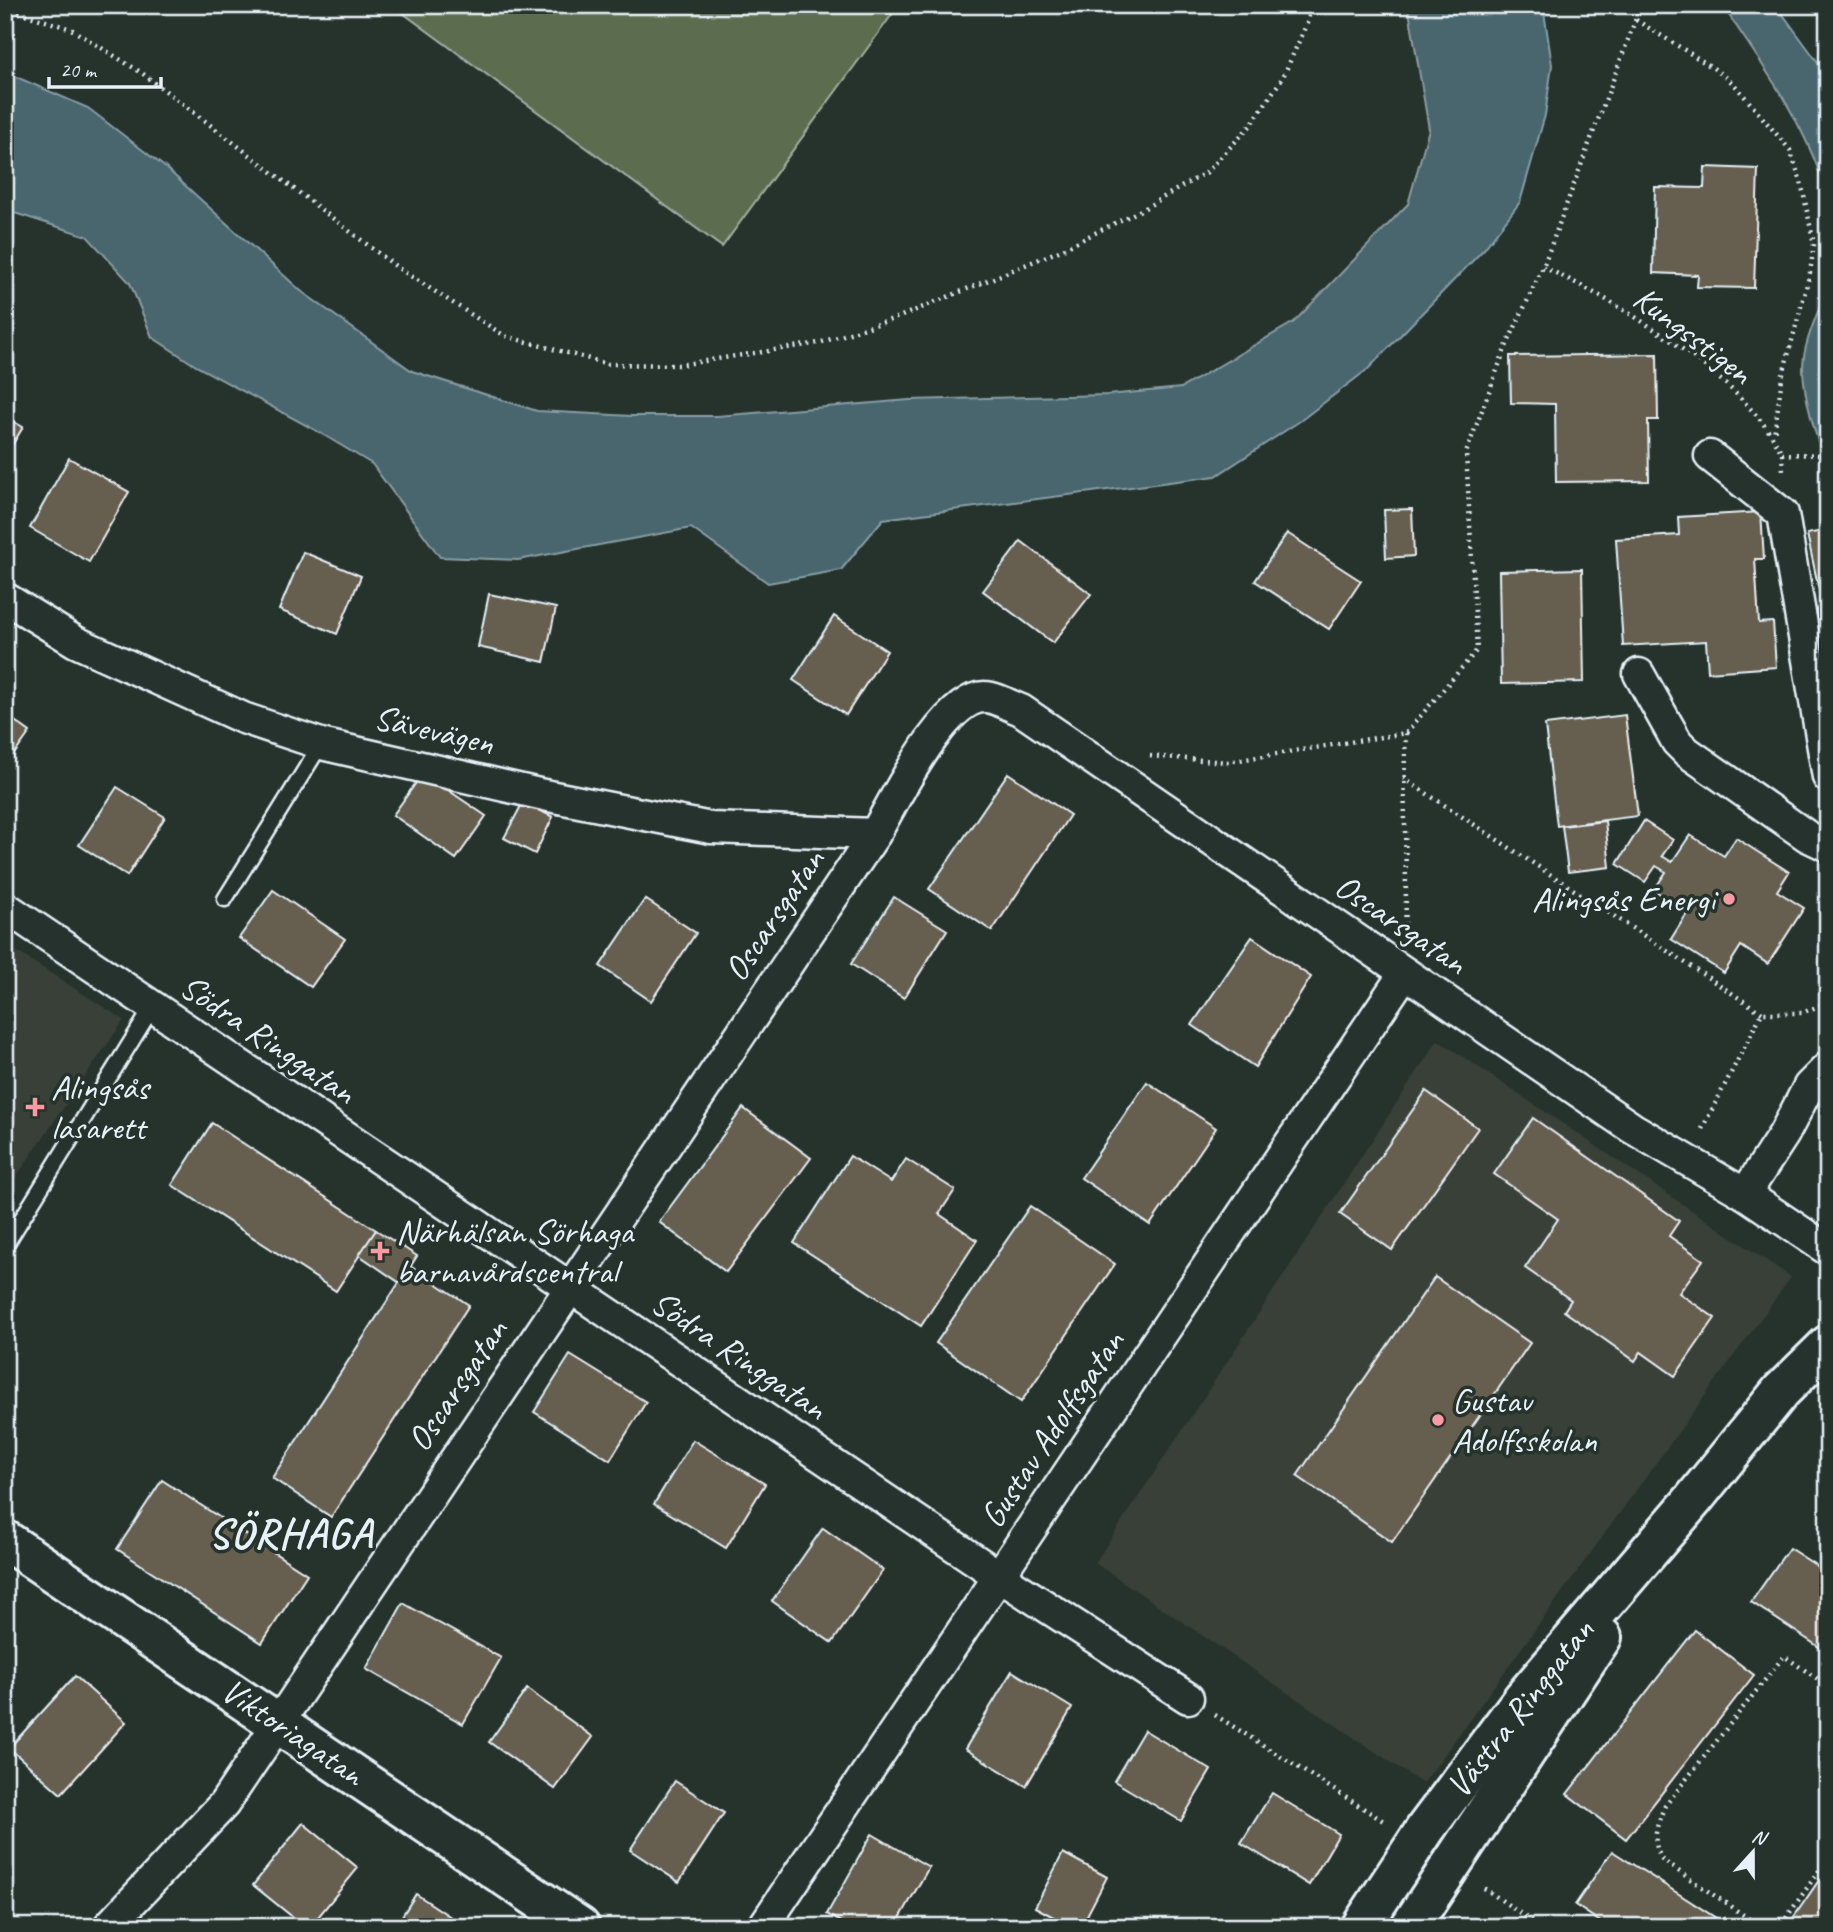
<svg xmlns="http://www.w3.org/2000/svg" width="1833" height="1932" font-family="Caveat,sans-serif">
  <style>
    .built { fill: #394037 }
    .green { fill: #5b6d4f; stroke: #a2afa4; stroke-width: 2 }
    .water { fill: #48666e; stroke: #889ea5; stroke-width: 2 }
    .building { fill: #665f4f; stroke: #e8f1f8; stroke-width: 2 }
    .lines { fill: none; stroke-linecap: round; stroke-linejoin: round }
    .lane-casing { stroke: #e8f1f8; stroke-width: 19 }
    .street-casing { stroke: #e8f1f8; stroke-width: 35 }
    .secondary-casing { stroke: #e8f1f8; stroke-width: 44 }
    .path { stroke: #e8f1f8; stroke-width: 4.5; stroke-dasharray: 2 5; stroke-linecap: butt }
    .lane { stroke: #26332d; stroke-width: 14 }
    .street { stroke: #26332d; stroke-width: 30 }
    .secondary { stroke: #26332d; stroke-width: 38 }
    .poi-dot { fill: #ff9aa2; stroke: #26332d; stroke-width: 2.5 }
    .labels { text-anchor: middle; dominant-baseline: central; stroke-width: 7; stroke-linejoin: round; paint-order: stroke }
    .street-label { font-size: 35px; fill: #e8f1f8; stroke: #26332d }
    .poi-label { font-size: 35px; fill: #e8f1f8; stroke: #26332d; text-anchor: start }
    .district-label { font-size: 42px; font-weight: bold; letter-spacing: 2px; fill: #e8f1f8; stroke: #26332d }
  </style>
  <rect width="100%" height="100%" fill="#26332d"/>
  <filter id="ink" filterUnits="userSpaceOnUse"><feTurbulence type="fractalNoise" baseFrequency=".0143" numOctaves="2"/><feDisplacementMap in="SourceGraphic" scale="14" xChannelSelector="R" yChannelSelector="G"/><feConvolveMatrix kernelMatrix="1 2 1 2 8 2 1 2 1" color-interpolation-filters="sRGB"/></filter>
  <g filter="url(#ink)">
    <g class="built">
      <polygon points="5,944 124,1020 5,1193"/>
      <polygon points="1438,1040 1791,1277 1423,1784 1095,1563"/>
    </g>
    <polygon class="green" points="392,5 899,5 722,247"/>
    <g class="water">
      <polygon points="1408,5 1543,5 1552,65 1545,115 1520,202 1484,249 1368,369 1300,421 1216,476 883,519 841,570 768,583 691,528 518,560 440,557 372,464 317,431 196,366 152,337 130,283 87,236 5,210 5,72 88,108 166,168 301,291 412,371 537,411 632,416 717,416 909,400 1107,395 1181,388 1294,322 1408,204 1429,129"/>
      <path d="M 1722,5 L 1776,5 L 1828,76 L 1828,199 C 1808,126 1764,67 1722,5 Z"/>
      <path d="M 1828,286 L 1828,473 C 1818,441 1805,405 1803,371 C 1802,344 1819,311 1828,286 Z"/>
    </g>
    <g class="building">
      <polygon points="1705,167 1758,169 1754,288 1697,287 1698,275 1653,273 1655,187 1704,188"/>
      <polygon points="1657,354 1658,420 1648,420 1649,481 1556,482 1555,404 1511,403 1510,356"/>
      <polygon points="5,417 23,427 5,457"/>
      <polygon points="69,458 129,492 89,562 30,528"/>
      <polygon points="1412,509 1414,556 1386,558 1384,510"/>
      <polygon points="1761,512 1764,559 1755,559 1759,623 1773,622 1776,667 1708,672 1706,641 1623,646 1616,539 1679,535 1678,517"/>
      <polygon points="1828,530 1828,632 1807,534"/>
      <polygon points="1287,533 1361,581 1329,629 1255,581"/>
      <polygon points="1021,541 1091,594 1053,643 983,591"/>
      <polygon points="303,552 361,576 337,634 279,610"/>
      <polygon points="1582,569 1584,682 1501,684 1499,571"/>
      <polygon points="489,594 556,608 544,662 478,647"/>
      <polygon points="834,616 887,651 846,715 793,680"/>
      <polygon points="5,714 30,732 5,767"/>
      <polygon points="1625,715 1638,816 1557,826 1545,725"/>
      <polygon points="423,773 486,816 456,859 393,815"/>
      <polygon points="1008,773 1070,815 992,931 929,889"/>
      <polygon points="117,787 165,817 127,876 79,845"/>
      <polygon points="523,802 553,817 535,854 504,838"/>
      <polygon points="1605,821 1610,867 1568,872 1562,826"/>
      <polygon points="1644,821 1673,840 1662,856 1672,862 1690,835 1724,856 1736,838 1789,872 1777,891 1804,908 1768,964 1741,946 1724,973 1671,939 1688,912 1654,890 1666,872 1656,866 1645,882 1617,864"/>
      <polygon points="273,890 345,939 311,987 239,938"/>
      <polygon points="894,897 947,930 904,998 851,964"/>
      <polygon points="645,899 696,933 651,1001 600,966"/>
      <polygon points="1252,937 1311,977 1255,1067 1192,1025"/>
      <polygon points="1147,1082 1216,1128 1150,1225 1081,1178"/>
      <polygon points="1426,1091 1478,1128 1392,1250 1340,1214"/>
      <polygon points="743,1108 811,1158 726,1272 659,1222"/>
      <polygon points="1533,1118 1679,1221 1669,1236 1703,1260 1679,1293 1715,1318 1675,1376 1641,1352 1635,1361 1564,1311 1571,1300 1525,1268 1558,1219 1494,1174"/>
      <polygon points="212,1123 376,1230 336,1291 172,1185"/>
      <polygon points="850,1156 891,1182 906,1159 955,1190 939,1214 977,1240 921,1326 794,1243"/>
      <polygon points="1030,1206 1115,1264 1021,1402 936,1343"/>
      <polygon points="376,1230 417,1256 400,1283 359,1255"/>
      <polygon points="410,1266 469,1305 331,1517 272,1478"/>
      <polygon points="1435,1277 1530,1343 1392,1542 1297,1476"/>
      <polygon points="570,1355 646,1402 610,1460 534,1412"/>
      <polygon points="693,1440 765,1484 726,1548 654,1504"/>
      <polygon points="162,1480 307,1574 262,1643 117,1549"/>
      <polygon points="823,1528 883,1570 832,1643 772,1601"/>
      <polygon points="1789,1548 1828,1573 1828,1653 1751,1602"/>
      <polygon points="403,1603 501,1658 463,1724 366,1669"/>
      <polygon points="1695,1630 1754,1675 1626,1839 1567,1794"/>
      <polygon points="1012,1671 1072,1708 1026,1786 965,1749"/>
      <polygon points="75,1676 126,1722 61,1794 9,1748"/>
      <polygon points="527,1689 593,1737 555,1789 489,1742"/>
      <polygon points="1144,1730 1211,1770 1181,1821 1114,1781"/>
      <polygon points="675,1781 724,1813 679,1882 630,1850"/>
      <polygon points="1272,1793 1339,1834 1309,1885 1241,1843"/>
      <polygon points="303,1823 358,1868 310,1927 305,1927 253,1885"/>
      <polygon points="872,1834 929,1867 895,1927 850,1927 827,1914"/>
      <polygon points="1612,1851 1730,1927 1608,1927 1575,1905"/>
      <polygon points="1063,1853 1107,1877 1081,1927 1072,1927 1035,1907"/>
      <polygon points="1828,1867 1828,1927 1787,1927"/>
      <polygon points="416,1894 466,1927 395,1927"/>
    </g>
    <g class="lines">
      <g class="lane-casing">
        <g id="lane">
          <polyline points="225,899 321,744"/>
          <polyline points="5,1246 152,1008"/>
        </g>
      </g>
      <g class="street-casing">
        <g id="street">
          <polyline points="1710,456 1783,514 1828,777"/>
          <polyline points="5,598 76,642 243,718 321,744 544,795 711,828 875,834"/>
          <polyline points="1639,674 1677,742 1687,752 1807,836 1828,846"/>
          <polyline points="5,907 999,1576 1188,1698"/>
          <polyline points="1745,1194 1784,1134 1809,1086 1828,1067"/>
          <path d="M 108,1927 L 224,1804 L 875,834 C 894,802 944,696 985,697 C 995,697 1011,706 1021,710 L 1632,1128 L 1745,1194 L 1828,1250"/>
          <polyline points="763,1927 1404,974"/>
        </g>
      </g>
      <g class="secondary-casing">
        <g id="secondary">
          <polyline points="5,1540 580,1927"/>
          <polyline points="1361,1927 1426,1828 1524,1697 1693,1500 1781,1391 1828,1345"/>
          <polyline points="1410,1927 1602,1637"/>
        </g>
      </g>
      <g class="path">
        <polyline points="5,8 71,29 142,73 398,268 505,336 608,364 679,365 819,343 899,317 1059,251 1145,208 1207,172 1251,125 1283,77 1308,21 1311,5"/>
        <polyline points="1636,20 1712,67 1734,84 1790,150 1801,182 1814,244 1810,273 1782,378 1774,435"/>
        <path d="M 1543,267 C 1616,300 1748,380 1782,454 L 1828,455"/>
        <polyline points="1782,454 1783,471"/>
        <polyline points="1150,756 1227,762 1406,733 1477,650 1466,453 1505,349 1543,267 1641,5"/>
        <polyline points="1403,778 1762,1013"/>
        <path d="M 1405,931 C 1408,865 1402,799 1406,733"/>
        <polyline points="1702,1129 1762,1013 1802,1013 1828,1002"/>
        <polyline points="1215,1715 1385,1822"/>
        <polyline points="1484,1888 1540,1927"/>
        <path d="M 1761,1927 L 1662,1860 C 1651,1840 1656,1826 1665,1806 L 1784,1656 L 1828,1686"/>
        <polyline points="1775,1927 1786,1918 1828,1858"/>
      </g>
      <use href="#lane" class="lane"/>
      <use href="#street" class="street"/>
      <use href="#secondary" class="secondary"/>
    </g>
  </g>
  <g class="poi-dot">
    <circle cx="1729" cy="899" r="7"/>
    <path d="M31.5 1096.5h7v7h7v7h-7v7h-7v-7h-7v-7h7z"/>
    <path d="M376.5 1240.5h7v7h7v7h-7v7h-7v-7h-7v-7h7z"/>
    <circle cx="1438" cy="1420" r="7"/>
  </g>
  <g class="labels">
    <g class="street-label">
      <text transform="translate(1693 335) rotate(37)">Kungsstigen</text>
      <text transform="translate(434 730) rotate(13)">Sävevägen</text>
      <text transform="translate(774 915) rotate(-56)">Oscarsgatan</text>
      <text transform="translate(1401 924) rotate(34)">Oscarsgatan</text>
      <text transform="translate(268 1039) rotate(34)">Södra Ringgatan</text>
      <text transform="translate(739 1355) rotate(34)">Södra Ringgatan</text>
      <text transform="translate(457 1385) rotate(-56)">Oscarsgatan</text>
      <text transform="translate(1052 1429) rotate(-56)">Gustav Adolfsgatan</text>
      <text transform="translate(1520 1708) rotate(-52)">Västra Ringgatan</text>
      <text transform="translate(293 1732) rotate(34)">Viktoriagatan</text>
    </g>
    <g class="poi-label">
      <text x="1715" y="899" text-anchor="end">Alingsås Energi</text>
      <text x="51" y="1087">Alingsås<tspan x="51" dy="40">lasarett</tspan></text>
      <text x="396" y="1231">Närhälsan Sörhaga<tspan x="396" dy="40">barnavårdscentral</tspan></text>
      <text x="1452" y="1400">Gustav<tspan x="1452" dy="40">Adolfsskolan</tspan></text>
    </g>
    <g class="district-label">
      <text x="291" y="1533">SÖRHAGA</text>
    </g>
  </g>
  <rect width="1833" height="1932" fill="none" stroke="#26332d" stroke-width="28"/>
  <rect x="14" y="14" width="1805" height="1904" fill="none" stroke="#e8f1f8" stroke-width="2.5" filter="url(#ink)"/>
  <g transform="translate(1753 1852) rotate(21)" stroke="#26332d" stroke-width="5" paint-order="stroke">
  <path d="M0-5L12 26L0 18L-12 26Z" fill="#e8f1f8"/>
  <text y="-10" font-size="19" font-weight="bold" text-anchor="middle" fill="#e8f1f8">N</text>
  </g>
  <path d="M49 77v10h112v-10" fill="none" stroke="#e8f1f8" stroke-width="3.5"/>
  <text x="60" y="77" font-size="21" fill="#e8f1f8" stroke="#26332d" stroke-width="5" paint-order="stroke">20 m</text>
</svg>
